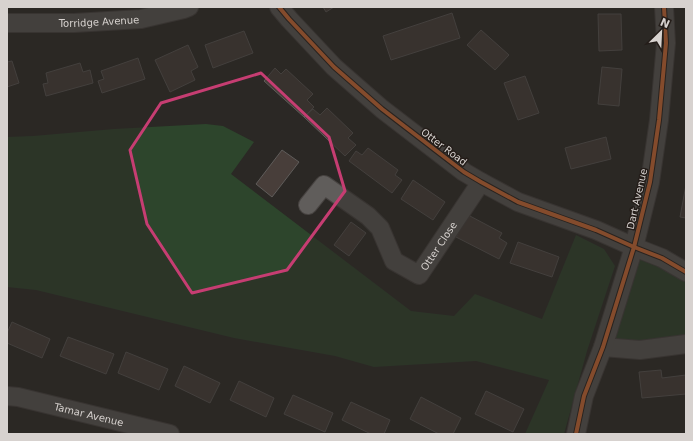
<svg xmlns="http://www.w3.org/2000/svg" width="693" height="441" font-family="'DejaVu Sans',sans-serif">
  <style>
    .green { fill: #2d452c }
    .building { fill: #483e3a; stroke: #5f5c5a }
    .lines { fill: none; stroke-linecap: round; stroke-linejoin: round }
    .minor-casing { stroke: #474341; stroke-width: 20 }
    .minor { stroke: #605d5b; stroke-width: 18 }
    .cycleway-casing { stroke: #241d19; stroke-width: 6 }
    .cycleway { stroke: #f07635; stroke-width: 4 }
    .marked { fill: none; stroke: #c63d72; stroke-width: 3; stroke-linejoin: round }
    .labels { text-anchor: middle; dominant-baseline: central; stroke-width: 3; stroke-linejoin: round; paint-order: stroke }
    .street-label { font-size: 10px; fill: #d7d2cf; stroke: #241d19 }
  </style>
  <rect width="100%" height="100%" fill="#2b2825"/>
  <g class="green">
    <polygon points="206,124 223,126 254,142 231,174 411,311 454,316 475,294 542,319 576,235 604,249 615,266 587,351 564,434 525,434 549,380 476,361 374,367 335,356 234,338 36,290 7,287 7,137 33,136 114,129"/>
    <polygon points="634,247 686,272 686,344 603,347"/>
  </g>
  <g class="building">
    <polygon points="323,7 334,7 326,12"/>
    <polygon points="452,13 460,38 391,60 383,36"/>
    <polygon points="598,14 621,14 622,50 599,51"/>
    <polygon points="481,30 509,55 495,70 467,45"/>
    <polygon points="244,31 253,53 213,68 205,45"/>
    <polygon points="188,45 198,67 191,71 195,80 170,92 155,60"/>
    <polygon points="138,58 145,79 102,93 98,81 104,79 101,71"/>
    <polygon points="12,61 19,83 7,87 7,62"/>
    <polygon points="80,63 83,72 90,70 93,83 46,96 43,84 48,83 46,73"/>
    <polygon points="602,67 622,69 619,106 598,104"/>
    <polygon points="275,68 281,74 286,69 313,94 307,100 314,107 304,117 264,81"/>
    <polygon points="525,76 539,113 518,120 504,83"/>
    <polygon points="327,108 353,133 348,138 356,145 345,156 304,117 313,109 320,115"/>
    <polygon points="606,137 611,159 571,169 565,148"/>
    <polygon points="368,148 398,170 395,175 402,180 392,193 349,161 356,151 362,155"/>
    <polygon points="282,150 299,162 272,197 256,184"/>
    <polygon points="413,180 445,202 433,220 401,199"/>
    <polygon points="686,185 686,218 680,217"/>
    <polygon points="468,215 502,233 499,238 507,243 499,259 456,237"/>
    <polygon points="351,222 366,233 349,256 334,245"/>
    <polygon points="518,242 559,257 552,277 510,263"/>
    <polygon points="12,322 50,339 42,358 7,343 7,333"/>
    <polygon points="68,337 114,354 106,374 60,356"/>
    <polygon points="126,352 168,369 159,390 118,373"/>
    <polygon points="184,366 220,383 210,403 175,386"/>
    <polygon points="661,370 662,378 686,375 686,394 642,398 639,372"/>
    <polygon points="239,381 274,398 266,417 230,400"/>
    <polygon points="486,391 524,409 513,432 475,414"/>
    <polygon points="293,395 333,413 325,432 284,414"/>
    <polygon points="421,397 461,418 453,434 439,434 410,419"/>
    <polygon points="351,402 390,420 384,434 371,434 342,420"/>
  </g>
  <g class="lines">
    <g class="minor-casing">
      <g id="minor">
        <polyline points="279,7 289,19 334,67 382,109 464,172 481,182 518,202 596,230 634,247 662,258 686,272"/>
        <path id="s1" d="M 7,23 L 74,23 L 141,19 L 184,9 L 189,7"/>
        <path id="s2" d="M 308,205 L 324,185 L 368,216 L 380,228 L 394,261 L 419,275 L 481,182"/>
        <polyline points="603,347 640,350 686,344"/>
        <path id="s3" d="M 7,396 L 18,397 L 170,434"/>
        <polyline points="576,434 584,396 603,347 634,247 650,182 659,120 666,43 664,7"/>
      </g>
    </g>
    <use href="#minor" class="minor"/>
    <g class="cycleway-casing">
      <g id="cycleway">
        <polyline points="279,7 289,19 334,67 382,109 464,172 481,182 518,202 596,230 634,247 662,258 686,272"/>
        <polyline points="576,434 584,396 603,347 634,247 650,182 659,120 666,43 664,7"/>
      </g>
    </g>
    <use href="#cycleway" class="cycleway"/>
  </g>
  <path d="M0 0H693V441H0ZM 261,73 L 329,137 L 345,191 L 287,270 L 192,293 L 147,224 L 130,150 L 161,103 Z" fill="#2b2825" fill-opacity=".55" fill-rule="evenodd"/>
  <path class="marked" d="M 261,73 L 329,137 L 345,191 L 287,270 L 192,293 L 147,224 L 130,150 L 161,103 Z"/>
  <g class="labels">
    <g class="street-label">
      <text stroke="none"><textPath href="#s1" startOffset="92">Torridge Avenue</textPath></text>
      <text transform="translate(444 147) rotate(37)">Otter Road</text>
      <text transform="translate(637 199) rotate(-77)">Dart Avenue</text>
      <text stroke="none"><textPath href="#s2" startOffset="196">Otter Close</textPath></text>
      <text stroke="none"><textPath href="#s3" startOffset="84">Tamar Avenue</textPath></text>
    </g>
  </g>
  <rect width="693" height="441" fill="none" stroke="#d7d2cf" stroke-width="16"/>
  <g transform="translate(661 32) rotate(24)" stroke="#241d19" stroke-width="3" paint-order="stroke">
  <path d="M0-3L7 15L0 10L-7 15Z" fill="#d7d2cf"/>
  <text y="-6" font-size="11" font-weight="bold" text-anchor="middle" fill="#d7d2cf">N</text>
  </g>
</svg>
